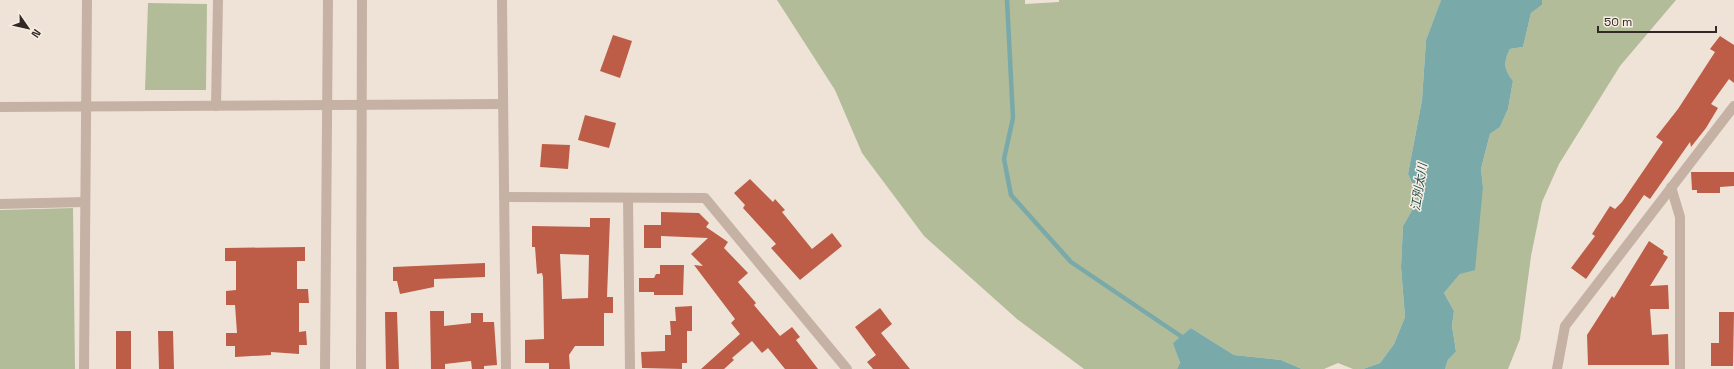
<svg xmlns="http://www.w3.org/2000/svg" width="1734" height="369" font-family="'Space Grotesk','Noto Sans JP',sans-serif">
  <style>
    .green { fill: #b2bc99 }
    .water { fill: #79aaa9 }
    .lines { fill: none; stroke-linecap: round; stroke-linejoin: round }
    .stream { stroke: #79aaa9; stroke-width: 4.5 }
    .building { fill: #bd5d47; fill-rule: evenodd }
    .street { stroke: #c5b2a5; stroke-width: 10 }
    .labels { text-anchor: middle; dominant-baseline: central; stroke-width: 3; stroke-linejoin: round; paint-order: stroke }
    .water-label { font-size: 12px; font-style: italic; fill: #1e5050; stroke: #f7ede3 }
  </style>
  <rect width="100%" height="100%" fill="#efe3d8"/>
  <g class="green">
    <polygon points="777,0 1025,0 1025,4 1059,2 1059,0 1441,0 1426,40 1422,100 1408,174 1419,198 1403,226 1401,267 1405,317 1394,344 1380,363 1363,369 1353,369 1338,363 1324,369 1302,369 1281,360 1234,355 1191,328 1174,343 1180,364 1177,369 1084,369 1017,319 924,236 862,153 835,90"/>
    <path d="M 1542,0 L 1676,0 L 1620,66 L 1559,164 L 1542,202 L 1531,256 L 1520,339 L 1508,369 L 1445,369 L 1448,360 L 1456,350 L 1452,326 L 1454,311 L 1444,293 L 1460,274 L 1483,187 L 1481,169 L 1490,134 L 1500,127 L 1508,109 L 1513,81 C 1504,69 1503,63 1510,49 L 1523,47 L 1531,13 L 1542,5 Z"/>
    <polygon points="148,3 207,4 206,90 145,90"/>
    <polygon points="73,208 75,369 0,369 0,210"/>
  </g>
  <g class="water">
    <path d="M 1441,0 L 1542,0 L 1542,5 L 1531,13 L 1523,47 L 1510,49 C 1503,63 1504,69 1513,81 L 1508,109 L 1500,127 L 1490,134 L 1481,169 L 1483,187 L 1475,270 L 1460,274 L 1444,293 L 1454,311 L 1452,326 L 1456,351 L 1448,360 L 1445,369 L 1363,369 L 1380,363 L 1394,344 L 1405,317 L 1401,267 L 1403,226 L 1419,198 L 1408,174 L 1422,100 L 1426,40 Z"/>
    <polygon points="1191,328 1234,355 1281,360 1302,369 1177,369 1180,363 1173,343"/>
  </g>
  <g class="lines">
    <polyline class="stream" points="1007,0 1013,118 1004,159 1011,195 1071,262 1185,339"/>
  </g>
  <g class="building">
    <polygon points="613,35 632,41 620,78 600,71"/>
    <polygon points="1720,36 1734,45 1734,83 1729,79 1711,104 1718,108 1706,128 1691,147 1690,142 1650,199 1644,195 1586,279 1571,268 1595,236 1592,234 1610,206 1615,209 1622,202 1663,142 1656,137 1678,109 1715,52 1710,49"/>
    <polygon points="585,115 616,123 609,148 578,140"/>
    <polygon points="542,144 570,145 568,169 540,167"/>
    <polygon points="1691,172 1734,172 1734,186 1720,187 1720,193 1697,193 1697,190 1692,190"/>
    <polygon points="750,179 773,202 775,199 785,210 782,212 812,249 832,233 842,246 800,280 771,248 776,244 743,208 745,205 734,193"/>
    <polygon points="661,212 699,213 709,223 706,227 728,242 724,248 748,273 738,282 756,303 754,305 780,336 792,327 800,337 796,340 818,369 785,369 768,348 762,353 752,341 732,358 734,360 724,369 701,369 740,334 731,323 735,319 694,265 703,266 691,254 708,238 661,236"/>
    <path d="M 590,218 L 610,218 L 607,297 L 613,297 L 613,313 L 604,313 L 604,346 L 575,346 L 569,355 L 570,369 L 549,369 L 549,363 L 525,363 L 525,340 L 544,339 L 543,277 L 542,273 L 537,274 L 535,247 L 532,247 L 532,226 L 590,227 ZM 560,254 L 589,255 L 588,298 L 562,299 Z"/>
    <rect x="644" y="225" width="17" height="23"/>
    <polygon points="1649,241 1664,251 1663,254 1668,257 1650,286 1668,285 1669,309 1650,309 1652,335 1668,334 1669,365 1588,365 1587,335 1612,296 1614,298"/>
    <polygon points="305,247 305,261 297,261 297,289 308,289 309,303 299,303 299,332 306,331 307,345 299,345 299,354 271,352 271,355 235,357 235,346 226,346 226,333 237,333 235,305 226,305 226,291 236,290 236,261 225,261 225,248"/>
    <polygon points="485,263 485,277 434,279 434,287 400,294 397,281 393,281 393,267"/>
    <polygon points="660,265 684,265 683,295 654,295 654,292 639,292 639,278 654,278 656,274 660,274"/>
    <polygon points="692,306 692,331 687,331 687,363 682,363 682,369 642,368 641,352 665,351 665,335 671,335 670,321 676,321 675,307"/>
    <polygon points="880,308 892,324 881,333 910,369 873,369 867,362 876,355 855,327"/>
    <polygon points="430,311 444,311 444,326 471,323 471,313 483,313 483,322 494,322 497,365 484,366 484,369 472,369 471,361 445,364 445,369 431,369"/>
    <polygon points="385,312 397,312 399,369 386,369"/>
    <polygon points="1719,312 1734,312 1733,366 1711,366 1711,343 1719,343"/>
    <rect x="116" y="331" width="15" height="38"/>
    <polygon points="158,331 173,331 174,369 159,369"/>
  </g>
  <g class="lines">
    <g class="street">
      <polyline points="502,0 506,369"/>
      <polyline points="216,106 218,0"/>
      <polyline points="0,107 503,104"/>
      <polyline points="1671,187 1680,217 1680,369"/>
      <polyline points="504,197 705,198 847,369"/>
      <polyline points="628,198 630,369"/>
      <polyline points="0,204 85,202"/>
      <polyline points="84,369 87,0"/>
      <polyline points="325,369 328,0"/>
      <polyline points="361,369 362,0"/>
      <polyline points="1557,369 1565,326 1734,106"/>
    </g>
  </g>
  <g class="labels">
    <g class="water-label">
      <text transform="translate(1419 187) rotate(-81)">江別太川</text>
    </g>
  </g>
  <g transform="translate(28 28) rotate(124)" stroke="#f7ede3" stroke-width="3" paint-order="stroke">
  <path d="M0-3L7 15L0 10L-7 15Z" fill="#322926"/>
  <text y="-6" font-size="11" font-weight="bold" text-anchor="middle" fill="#322926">N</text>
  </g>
  <path d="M1598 26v6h118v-6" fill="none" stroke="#322926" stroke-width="2"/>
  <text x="1604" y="26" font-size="12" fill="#322926" stroke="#f7ede3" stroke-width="3" paint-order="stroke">50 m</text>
</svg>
